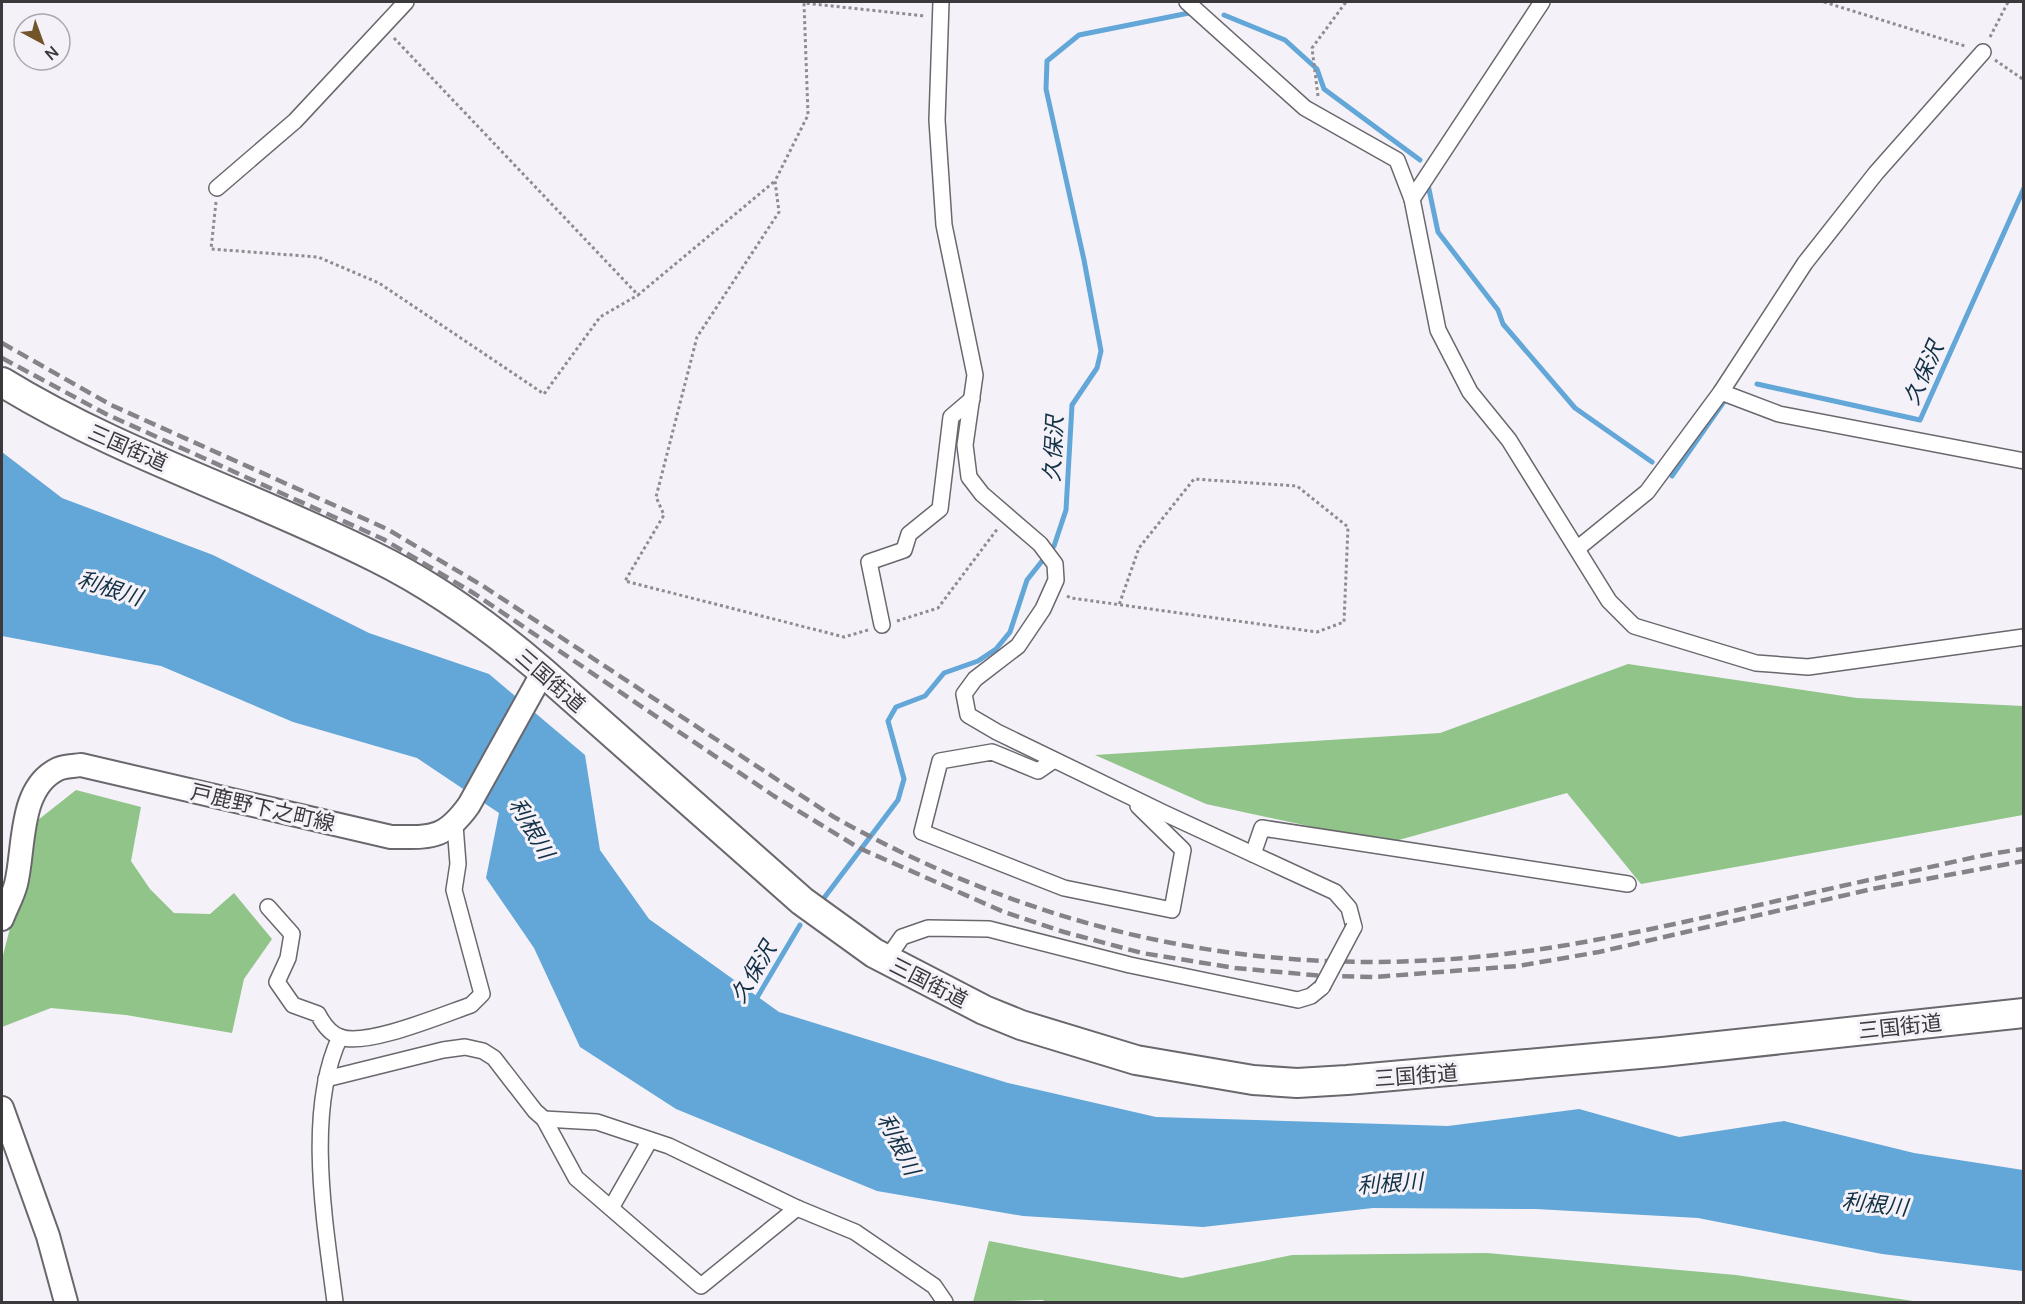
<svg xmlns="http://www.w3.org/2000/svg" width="2025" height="1304" font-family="Manrope,'Noto Sans JP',sans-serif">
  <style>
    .forest { fill: #90c489 }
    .water { fill: #62a7d7 }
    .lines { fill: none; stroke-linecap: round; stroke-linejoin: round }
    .stream { stroke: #62a7d7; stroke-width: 5 }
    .street-casing { stroke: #6a676d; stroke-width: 18 }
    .secondary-casing { stroke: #6a676d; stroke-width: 26 }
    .highway-casing { stroke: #6a676d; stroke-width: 32 }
    .path { stroke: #8f8c91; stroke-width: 3; stroke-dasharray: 3 3; stroke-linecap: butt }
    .street { stroke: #fff; stroke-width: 15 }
    .secondary { stroke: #fff; stroke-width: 22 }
    .highway { stroke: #fff; stroke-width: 28 }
    .rail { stroke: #858388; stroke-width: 4.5; stroke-dasharray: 12 6; stroke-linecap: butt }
    .street-bridge-casing { stroke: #6a676d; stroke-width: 18; stroke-linecap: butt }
    .street-bridge { stroke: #fff; stroke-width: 15 }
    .labels { text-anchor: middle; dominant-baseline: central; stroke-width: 6; stroke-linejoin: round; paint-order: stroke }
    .street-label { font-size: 21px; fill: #3b393c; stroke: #f5f1f9 }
    .water-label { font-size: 22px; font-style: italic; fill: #123145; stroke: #f5f1f9 }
  </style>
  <rect width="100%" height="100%" fill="#f5f1f9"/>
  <g class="forest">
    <polygon points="1628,664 1857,698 2023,706 2023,815 1641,884 1567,793 1388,843 1206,804 1095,755 1440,733"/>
    <polygon points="76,790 141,807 131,861 150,889 174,913 210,914 234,893 272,939 244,979 232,1033 126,1015 51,1008 2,1027 2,959 38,820"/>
    <polygon points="989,1241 1182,1278 1292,1255 1487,1253 1736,1275 1920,1302 1047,1302 1042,1300 973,1302"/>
  </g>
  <polygon class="water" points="2,452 62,498 213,555 369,633 489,674 585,755 600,850 649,919 779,1012 1008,1083 1156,1117 1448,1126 1579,1109 1679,1137 1784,1121 1914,1153 2023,1170 2023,1271 1882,1254 1698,1218 1536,1209 1373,1208 1203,1227 1023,1216 877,1191 676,1109 580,1047 534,948 486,878 499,813 417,758 293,722 161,666 2,636"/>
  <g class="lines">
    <g class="stream">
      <polyline points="1224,15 1285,40 1317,69 1324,89 1420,160"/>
      <polyline points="1427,180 1438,232 1498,310 1503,324 1575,408 1652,462"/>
      <polyline points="1757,384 1920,420 2024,188"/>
      <polyline points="1672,476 1725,400"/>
      <polyline points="824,898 898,800 904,779 888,721 896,707 925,696 944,673 978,661 996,649 1010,632 1027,580 1054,546 1066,510 1072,405 1097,368 1101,351 1084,260 1046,89 1047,61 1079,35 1189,13"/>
      <polyline points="755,1001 800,925"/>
    </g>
    <g class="street-casing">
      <g id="street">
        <polyline points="941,2 937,120 944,225 975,375 965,445 969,477 982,494 1040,544 1055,564 1056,580 1043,609 1018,646 975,679 964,694 968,715 997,732 1164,813 1335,892 1349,908 1354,927"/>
        <polyline points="1187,2 1305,108 1397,160 1412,199 1438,330 1470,392 1509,440 1609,601 1634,626 1756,663 1808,667 2024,637"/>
        <polyline points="217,188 295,121 406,2"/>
        <polyline points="1412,199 1542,2"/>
        <polyline points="1721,392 1779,414 2024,461"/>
        <polyline points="1578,548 1647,492 1721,392 1805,263 1876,173 1983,52"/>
        <polyline points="882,625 869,562 904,550 909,534 940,509 951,417 972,399"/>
        <polyline points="1054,760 1038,771 992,752 940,761 922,832 1064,888 1172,910 1183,850 1138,806"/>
        <polyline points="1253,854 1262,828 1628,884"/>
        <path d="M 268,907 L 292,934 L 288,958 L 277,982 L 293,1005 L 318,1014 C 323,1024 329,1033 340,1037 C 366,1047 442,1015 471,1005 L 482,994 L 454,890 L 458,864 L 455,825"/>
        <polyline points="886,960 902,937 928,928 989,929 1130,965 1298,1000 1311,996 1322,987"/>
        <polyline points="326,1079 443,1050 465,1047 483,1051 494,1058 535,1111 544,1119 597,1122 669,1146 797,1208 855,1232 934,1286 945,1302"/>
        <polyline points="544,1119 576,1178 701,1286 797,1208"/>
        <polyline points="611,1208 650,1140"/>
        <path d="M 335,1302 C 325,1223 305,1111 340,1037"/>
      </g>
    </g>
    <g class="secondary-casing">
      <g id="secondary">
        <path d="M 2,919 C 6,908 13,896 16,884 C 25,848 18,788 58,769 C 64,766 74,766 81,765 L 391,837 C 431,837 444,840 469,805 L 543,672"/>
        <polyline points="2,1108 48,1236 66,1302"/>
      </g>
    </g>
    <g class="highway-casing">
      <path id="highway" d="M 2,382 C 119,454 252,495 375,557 C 436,587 492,628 543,672 L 802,901 L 874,953 L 984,1010 L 1021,1025 L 1136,1060 L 1253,1080 L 1297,1083 L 1347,1080 L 1662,1052 L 2024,1013"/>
    </g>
    <g class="path">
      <polyline points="1824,2 1965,46"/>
      <polyline points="1990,37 2008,2"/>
      <polyline points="394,38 638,295 775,181"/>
      <polyline points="1995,60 2024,80"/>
      <polyline points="1318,96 1312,48 1346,2"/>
      <polyline points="216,202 211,249 318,257 379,283 544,394 600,317 638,295"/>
      <polyline points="1067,596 1071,598 1317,632 1344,622 1348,527 1297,486 1194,479 1139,548 1119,605"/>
      <polyline points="897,621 938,608 998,528"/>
      <polyline points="868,630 844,637 625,581 664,515 656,497 697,337 779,212 775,181 808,115 804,3 925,16"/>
    </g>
    <use href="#street" class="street"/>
    <use href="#secondary" class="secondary"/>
    <use href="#highway" class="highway"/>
    <g class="rail">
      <path d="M 2,343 L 111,405 L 387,529 L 483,586 L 834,817 C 1075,952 1324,992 1595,940 C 1704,920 1812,891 1921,869 C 1954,862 1989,853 2024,849"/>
      <polyline points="2,358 106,414 383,539 475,594 774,796 859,848 1004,912 1064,932 1142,953 1235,968 1324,976 1375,977 1518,966 1599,952 1872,889 2024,861"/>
    </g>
    <g class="street-bridge-casing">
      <polyline id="street-bridge" points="1322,987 1354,927"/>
    </g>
    <use href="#street-bridge" class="street-bridge"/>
  </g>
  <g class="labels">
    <g class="street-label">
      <text transform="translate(128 447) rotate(24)">三国街道</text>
      <text transform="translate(551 680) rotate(41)">三国街道</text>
      <text transform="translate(263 807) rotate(13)">戸鹿野下之町線</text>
      <text transform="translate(929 982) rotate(27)">三国街道</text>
      <text transform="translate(1900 1026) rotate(-6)">三国街道</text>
      <text transform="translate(1416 1075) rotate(-4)">三国街道</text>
    </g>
    <g class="water-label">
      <text transform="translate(1923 373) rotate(-66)">久保沢</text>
      <text transform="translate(1053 449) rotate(-87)">久保沢</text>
      <text transform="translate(110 588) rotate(18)">利根川</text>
      <text transform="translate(532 828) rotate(60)">利根川</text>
      <text transform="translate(753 972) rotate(-59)">久保沢</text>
      <text transform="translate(899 1144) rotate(63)">利根川</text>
      <text transform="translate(1390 1183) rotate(-4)">利根川</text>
      <text transform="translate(1875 1204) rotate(6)">利根川</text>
    </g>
  </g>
  <rect width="2025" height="1304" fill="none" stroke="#3b393c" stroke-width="6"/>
  <g transform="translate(42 42) rotate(139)"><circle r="28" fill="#f5f1f9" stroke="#aba7ad" stroke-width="1.5"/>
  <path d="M0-4.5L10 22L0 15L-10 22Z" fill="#725629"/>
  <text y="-9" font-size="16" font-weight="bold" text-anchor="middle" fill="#3b393c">N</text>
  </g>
</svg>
